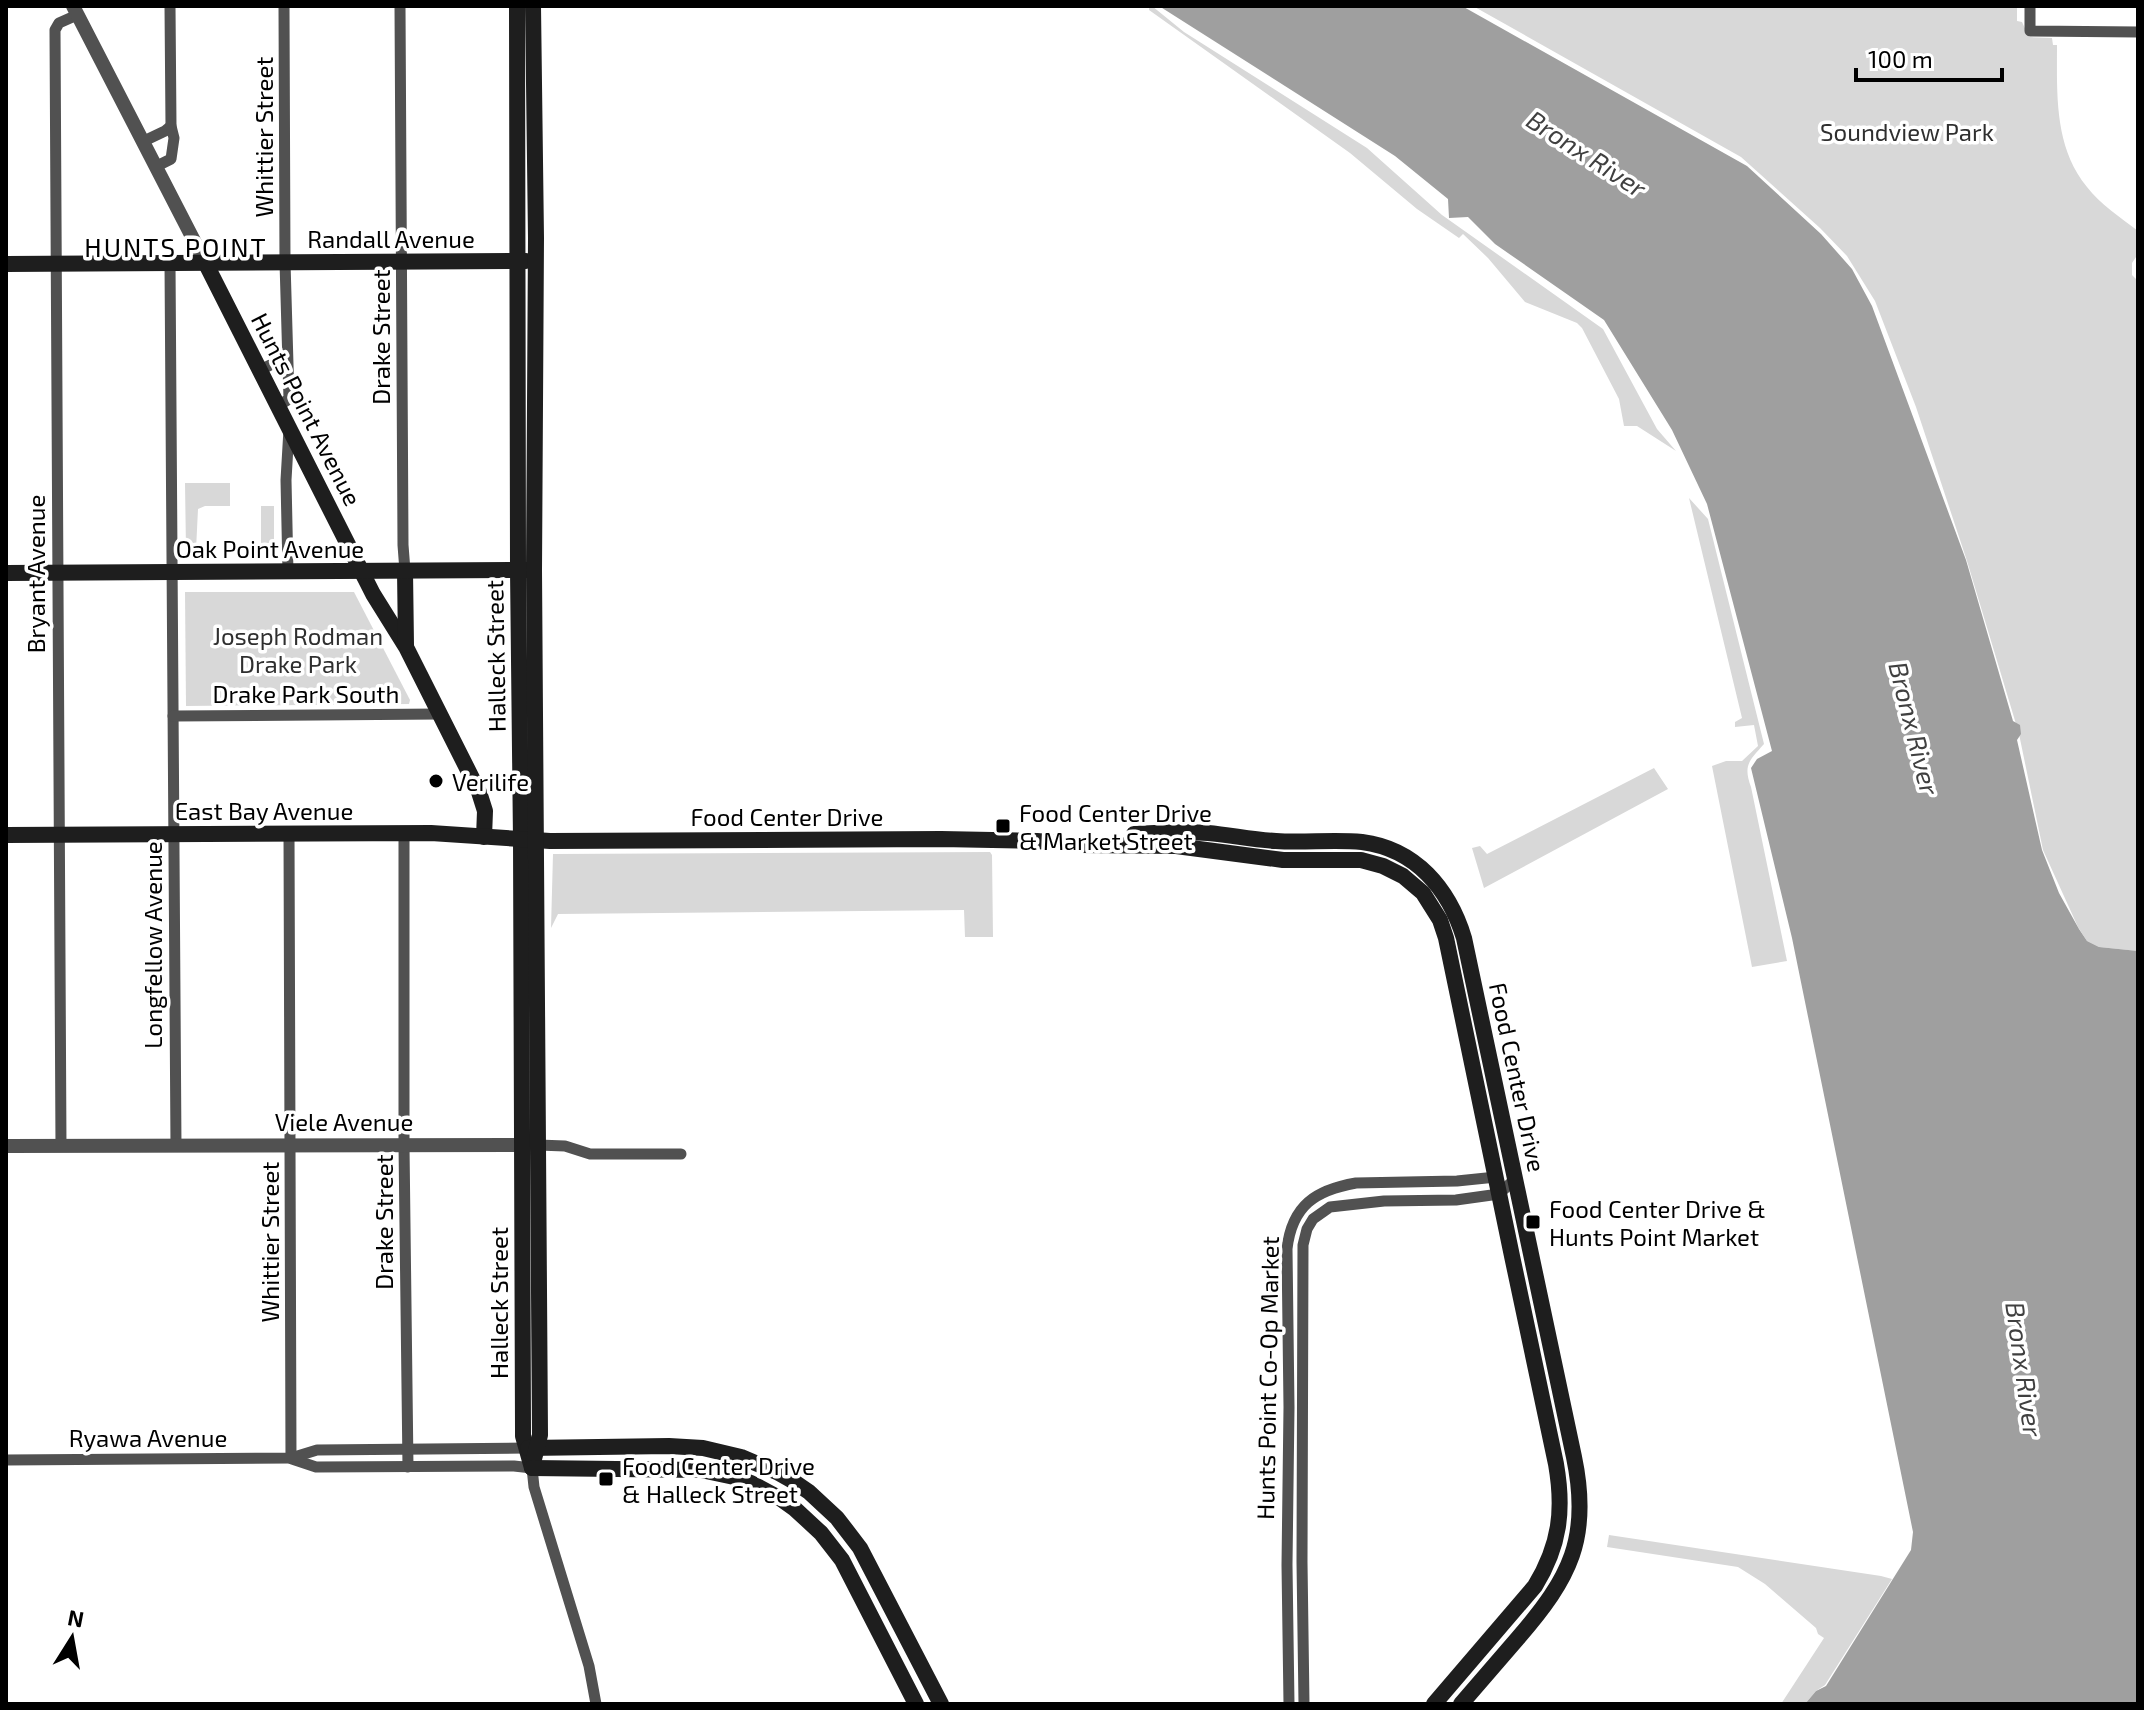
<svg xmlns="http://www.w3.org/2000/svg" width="2144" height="1710" font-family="'Exo 2',sans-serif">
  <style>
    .green { fill: #d8d8d8 }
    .water { fill: #9f9f9f }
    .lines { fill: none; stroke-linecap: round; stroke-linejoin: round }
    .minor { stroke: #515151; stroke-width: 11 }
    .tertiary { stroke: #515151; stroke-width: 14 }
    .secondary { stroke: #1e1e1e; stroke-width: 16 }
    .poi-dot { fill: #000; stroke: #fff; stroke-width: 3 }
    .labels { text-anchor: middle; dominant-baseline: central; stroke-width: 7; stroke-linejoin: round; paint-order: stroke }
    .park-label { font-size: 24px; fill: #2f2f2f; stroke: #fff }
    .street-label { font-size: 24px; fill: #000; stroke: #fff }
    .poi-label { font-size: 24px; fill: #000; stroke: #fff; text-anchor: start }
    .water-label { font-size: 26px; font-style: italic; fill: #404040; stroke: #fff }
    .neighbourhood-label { font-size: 26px; letter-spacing: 2px; fill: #000; stroke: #fff }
  </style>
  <rect width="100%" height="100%" fill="#fff"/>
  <g class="green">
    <polygon points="1149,6 1152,6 1184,32 1367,148 1442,215 1603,329 1657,429 1676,451 1637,426 1624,426 1619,399 1582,328 1577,323 1525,302 1488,258 1463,234 1459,238 1417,209 1350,153 1149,10"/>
    <path d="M 1473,6 L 2017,6 L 2017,21 L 2022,22 L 2029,37 L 2052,38 L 2053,45 L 2057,45 C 2057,94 2054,147 2087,187 C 2100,204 2121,218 2138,231 L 2138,254 L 2132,263 L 2132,275 L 2138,281 L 2138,951 L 2099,947 L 2087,941 L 2078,927 L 2043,850 L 2019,734 L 1967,561 L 1916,407 L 1875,301 L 1847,256 L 1820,228 L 1741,157 Z"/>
    <polygon points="185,483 230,483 230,506 205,506 198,509 196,550 186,550"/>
    <path d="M 1689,498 L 1708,519 L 1764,744 C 1749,761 1743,765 1751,787 L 1787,961 L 1752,967 L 1712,766 L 1726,761 L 1742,761 L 1758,746 L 1754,725 L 1735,727 L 1735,722 L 1742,718 Z"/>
    <rect x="261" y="506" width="13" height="43"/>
    <polygon points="185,592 354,592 410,700 409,704 186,706"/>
    <polygon points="1654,768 1668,789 1484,888 1472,848 1480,846 1487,854"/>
    <polygon points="990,852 992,855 993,937 965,937 964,910 558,914 551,928 553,854"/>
    <polygon points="1609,1535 1881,1576 1892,1579 1825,1685 1816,1691 1805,1704 1781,1704 1824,1638 1818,1634 1816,1628 1765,1584 1738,1567 1607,1547"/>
  </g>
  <polygon class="water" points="1159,6 1462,6 1747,166 1821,234 1852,269 1872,306 1966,560 2013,721 2020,725 2021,734 2017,740 2042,850 2059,893 2079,929 2087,941 2099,947 2138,951 2138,1704 1805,1704 1816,1691 1826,1686 1911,1550 1913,1532 1792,938 1751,768 1757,759 1772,751 1707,504 1672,430 1604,320 1495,244 1468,217 1449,218 1448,199 1395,156"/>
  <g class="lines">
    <g class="minor">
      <polyline points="400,6 403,545 405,571"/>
      <polyline points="2030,6 2030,31 2138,32"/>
      <polyline points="144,141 165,131 171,126"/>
      <polyline points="157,166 171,159 174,138 171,126 170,6"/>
      <polyline points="170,263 176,1146"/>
      <polyline points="260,370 287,357"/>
      <polyline points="278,406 289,399 285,262 284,6"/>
      <polyline points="288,572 286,480 289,429"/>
      <polyline points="173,716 439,714"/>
      <polyline points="289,833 291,1458"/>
      <polyline points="404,833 404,1145 408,1467"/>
      <polyline points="538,1145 565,1146 590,1154 681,1154"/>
      <polyline points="61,1146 55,30 59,23 77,15"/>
      <polyline points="292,1459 316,1467 514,1466 532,1468 534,1487 589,1666 596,1704"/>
      <polyline points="6,1460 291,1458 317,1450 526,1448"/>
      <path d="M 1289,1704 L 1287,1565 L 1289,1407 L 1287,1249 C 1292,1205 1316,1190 1356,1183 L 1457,1181 L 1496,1177"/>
      <polyline points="1304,1704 1302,1562 1303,1245 1307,1229 1313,1219 1330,1207 1384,1201 1456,1200 1499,1194 1515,1179"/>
    </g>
    <g class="tertiary">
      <polyline points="73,6 205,262"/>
      <polyline points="6,1146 521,1145"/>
    </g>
    <g class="secondary">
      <polyline points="517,6 518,570 521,840 523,1428 523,1436 532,1468"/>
      <polyline points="205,262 373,594 406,647 479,792 485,811 484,837"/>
      <polyline points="6,264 526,261"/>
      <polyline points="405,571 406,645"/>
      <polyline points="6,573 528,570"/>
      <path d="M 1134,834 C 1159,833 1184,831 1208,833 C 1231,835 1253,840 1276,841 C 1305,843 1334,839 1362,842 C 1416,849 1449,889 1464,938 L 1574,1457 C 1591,1538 1570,1578 1518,1638 C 1499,1660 1480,1682 1461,1704"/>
      <path d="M 6,835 L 431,833 L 550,841 L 941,839 L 1037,841 L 1081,845 L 1176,846 L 1283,860 L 1361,860 L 1383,866 L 1403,876 L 1423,893 L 1440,920 L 1446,938 C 1483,1113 1518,1289 1556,1464 C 1564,1510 1560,1545 1535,1586 L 1434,1704"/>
      <polyline points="528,1448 669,1446 703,1448 741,1457 777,1472 793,1481 809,1492 837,1518 860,1548 941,1704"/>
      <polyline points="532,1467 540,1435 534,570 536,238 533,6"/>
      <polyline points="532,1468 701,1470 734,1477 751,1483 781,1499 795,1509 821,1533 842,1560 916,1704"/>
    </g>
  </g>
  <g class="poi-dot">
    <circle cx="436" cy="781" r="8"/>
    <rect x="995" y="818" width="16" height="16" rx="4"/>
    <rect x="1525" y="1214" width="16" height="16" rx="4"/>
    <rect x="598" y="1471" width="16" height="16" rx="4"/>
  </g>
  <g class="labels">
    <g class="park-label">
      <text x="1907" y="131">Soundview Park</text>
      <text x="298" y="635">Joseph Rodman<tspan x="298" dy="28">Drake Park</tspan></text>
    </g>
    <g class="street-label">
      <text transform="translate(263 137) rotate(-90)">Whittier Street</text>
      <text x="391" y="238">Randall Avenue</text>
      <text transform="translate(380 337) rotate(-90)">Drake Street</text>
      <text transform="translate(307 409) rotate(63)">Hunts Point Avenue</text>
      <text x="270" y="548">Oak Point Avenue</text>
      <text transform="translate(35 574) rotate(-90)">Bryant Avenue</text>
      <text transform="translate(495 656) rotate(-91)">Halleck Street</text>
      <text x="306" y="693">Drake Park South</text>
      <text x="264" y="810">East Bay Avenue</text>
      <text x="787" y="816">Food Center Drive</text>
      <text transform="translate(152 945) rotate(-90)">Longfellow Avenue</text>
      <text transform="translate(1518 1077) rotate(78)">Food Center Drive</text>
      <text x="344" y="1121">Viele Avenue</text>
      <text transform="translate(383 1222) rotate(-90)">Drake Street</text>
      <text transform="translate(269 1242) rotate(-90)">Whittier Street</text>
      <text transform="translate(498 1303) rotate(-90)">Halleck Street</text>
      <text transform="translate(1267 1378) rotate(-89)">Hunts Point Co-Op Market</text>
      <text x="148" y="1437">Ryawa Avenue</text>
    </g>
    <g class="poi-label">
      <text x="452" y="781">Verilife</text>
      <text x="1019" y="812">Food Center Drive<tspan x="1019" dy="28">&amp; Market Street</tspan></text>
      <text x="1549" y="1208">Food Center Drive &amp;<tspan x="1549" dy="28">Hunts Point Market</tspan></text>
      <text x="622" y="1465">Food Center Drive<tspan x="622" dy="28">&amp; Halleck Street</tspan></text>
    </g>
    <g class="water-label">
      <text transform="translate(1587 153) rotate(33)">Bronx River</text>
      <text transform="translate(1915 728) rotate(76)">Bronx River</text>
      <text transform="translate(2025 1369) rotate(82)">Bronx River</text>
    </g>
    <g class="neighbourhood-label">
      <text x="176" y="246">HUNTS POINT</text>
    </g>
  </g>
  <rect width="2144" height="1710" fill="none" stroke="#000000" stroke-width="16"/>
  <g transform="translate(72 1638) rotate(11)" stroke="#ffffff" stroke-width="6" paint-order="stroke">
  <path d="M0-6L14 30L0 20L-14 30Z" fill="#000000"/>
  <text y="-12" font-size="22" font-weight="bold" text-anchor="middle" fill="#000000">N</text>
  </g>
  <path d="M1856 68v12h146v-12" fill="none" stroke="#000000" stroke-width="4"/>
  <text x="1868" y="68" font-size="24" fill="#000000" stroke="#ffffff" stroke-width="6" paint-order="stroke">100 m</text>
</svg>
